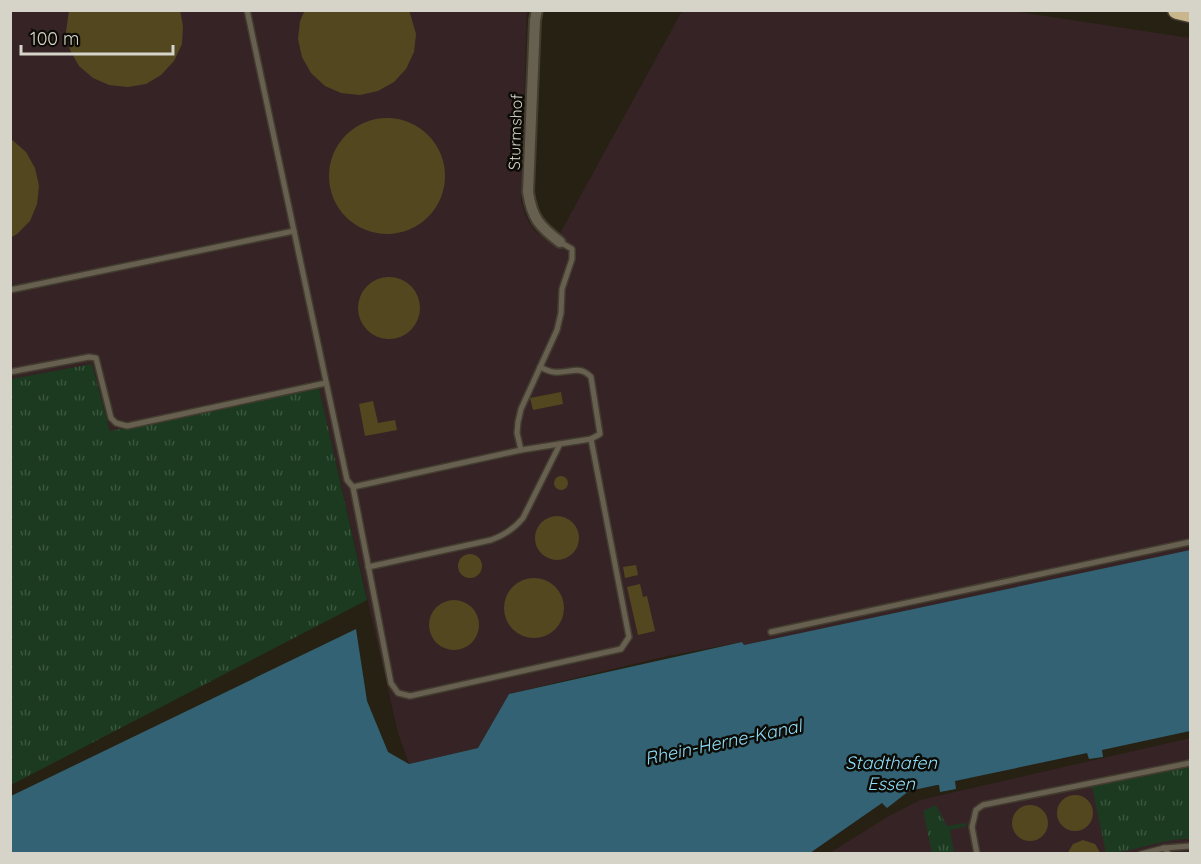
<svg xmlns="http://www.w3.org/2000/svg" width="1201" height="864" font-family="Quicksand,sans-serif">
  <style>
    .industrial { fill: #362325 }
    .grass { fill: url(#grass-tufts) }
    .water { fill: #326273 }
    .building { fill: #534720 }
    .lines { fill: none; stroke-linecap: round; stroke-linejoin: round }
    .service-casing { stroke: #423d2f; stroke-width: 8 }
    .minor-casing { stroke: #423d2f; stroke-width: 14 }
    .motorway-casing { stroke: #423d2f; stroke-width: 21 }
    .service { stroke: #675f4f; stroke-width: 5 }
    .minor { stroke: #675f4f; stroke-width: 10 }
    .motorway { stroke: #cab68d; stroke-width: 18 }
    .labels { text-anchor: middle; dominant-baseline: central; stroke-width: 5; stroke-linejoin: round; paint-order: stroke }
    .street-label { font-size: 16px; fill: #d6d3c9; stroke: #0d0b05 }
    .water-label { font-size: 18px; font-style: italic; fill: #8ddefc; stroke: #0d0b05 }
  </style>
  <defs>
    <pattern id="grass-tufts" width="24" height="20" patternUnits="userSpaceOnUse" patternTransform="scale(1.5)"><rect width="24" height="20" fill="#1b3a1f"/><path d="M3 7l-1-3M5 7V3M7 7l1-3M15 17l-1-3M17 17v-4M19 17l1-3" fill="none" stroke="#3b563e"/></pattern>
  </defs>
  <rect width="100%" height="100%" fill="#262112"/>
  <g class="industrial">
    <polygon points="1007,10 1190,38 1190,550 744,645 742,642 663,657 509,694 478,748 409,764 398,733 319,388 110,431 92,364 11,379 11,11 527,11 521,201 526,217 534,230 554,244 682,11"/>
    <polygon points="1190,738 1190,853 828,854 887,817 920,800"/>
  </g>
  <g class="grass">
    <polygon points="92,364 110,431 319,388 367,600 11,785 11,379"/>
    <path d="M 1190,766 L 1190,839 C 1161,838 1134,853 1106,853 L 1092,787 Z"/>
    <polygon points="936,805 947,826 966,823 967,826 950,830 954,853 932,853 923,811"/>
  </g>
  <polygon class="water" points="1190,550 1190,731 1102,750 1103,757 1089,759 1087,753 955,781 956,789 940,792 939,785 937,785 909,791 887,808 882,803 810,853 11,853 11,796 356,629 367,701 388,752 409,764 478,748 509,694 742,642 744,645"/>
  <g class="building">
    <polygon points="69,10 180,10 183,26 182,44 174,61 161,75 146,84 128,87 109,85 93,78 79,66 70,50 66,32"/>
    <polygon points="305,10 409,10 416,34 414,52 406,69 394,82 378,91 360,95 341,93 325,86 311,73 302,57 298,39 300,21"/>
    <circle cx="387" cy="176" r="58"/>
    <polygon points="10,138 26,152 35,168 39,186 37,204 30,221 17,234 10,238"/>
    <circle cx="389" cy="308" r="31"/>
    <polygon points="561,392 563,404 533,410 530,398"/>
    <polygon points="373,401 378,423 395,420 397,430 365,436 359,404"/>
    <circle cx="561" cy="483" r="7"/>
    <circle cx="557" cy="538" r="22"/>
    <circle cx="470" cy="566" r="12"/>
    <polygon points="636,565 638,575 625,578 623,567"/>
    <circle cx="534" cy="608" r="30"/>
    <polygon points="640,584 643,597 647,596 655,631 638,635 627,587"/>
    <circle cx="454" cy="625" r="25"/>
    <circle cx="1075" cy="813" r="18"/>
    <circle cx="1030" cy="823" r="18"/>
    <polygon points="1083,840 1095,844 1101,854 1067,854 1073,844"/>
  </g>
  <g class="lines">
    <g class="service-casing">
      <g id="service">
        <polyline points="247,10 347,480 353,487 391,683 398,693 410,696 621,649 629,637 591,439 521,450 353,487"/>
        <polyline points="10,290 294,231"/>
        <path d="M 540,367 C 544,369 550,372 554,372 C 569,374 579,364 591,377 L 600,434 L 591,439"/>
        <polyline points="10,372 89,357 96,358 111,418 116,423 127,426 326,383"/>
        <polyline points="521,450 517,433 518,422 521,409 557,330 561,313 562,289 572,259 572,249 560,242"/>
        <path d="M 368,567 L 491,540 C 505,535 514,529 523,518 L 560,444"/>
        <polyline points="771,632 1190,542"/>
        <polyline points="1164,848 1190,846"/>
        <polyline points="977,854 972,827 976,810 983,805 1190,763"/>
        <polyline points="1141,854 1164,848 1169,854"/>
      </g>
    </g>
    <g class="minor-casing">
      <path id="minor" d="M 537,10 L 535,20 L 528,192 C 532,218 539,226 560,242"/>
    </g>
    <g class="motorway-casing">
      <polyline id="motorway" points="1177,10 1190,13"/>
    </g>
    <use href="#service" class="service"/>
    <use href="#minor" class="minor"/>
    <use href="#motorway" class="motorway"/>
  </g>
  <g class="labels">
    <g class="street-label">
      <text transform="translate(515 132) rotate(-88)">Sturmshof</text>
    </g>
    <g class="water-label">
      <text transform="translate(723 742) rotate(-12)">Rhein-Herne-Kanal</text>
      <text x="891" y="762">Stadthafen<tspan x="891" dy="21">Essen</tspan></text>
    </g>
  </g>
  <rect width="1201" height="864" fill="none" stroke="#d6d3c9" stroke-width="24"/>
  <path d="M21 45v9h152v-9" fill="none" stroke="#d6d3c9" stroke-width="3"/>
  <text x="30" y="45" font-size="18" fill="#d6d3c9" stroke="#0d0b05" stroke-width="4.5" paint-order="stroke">100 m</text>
</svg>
